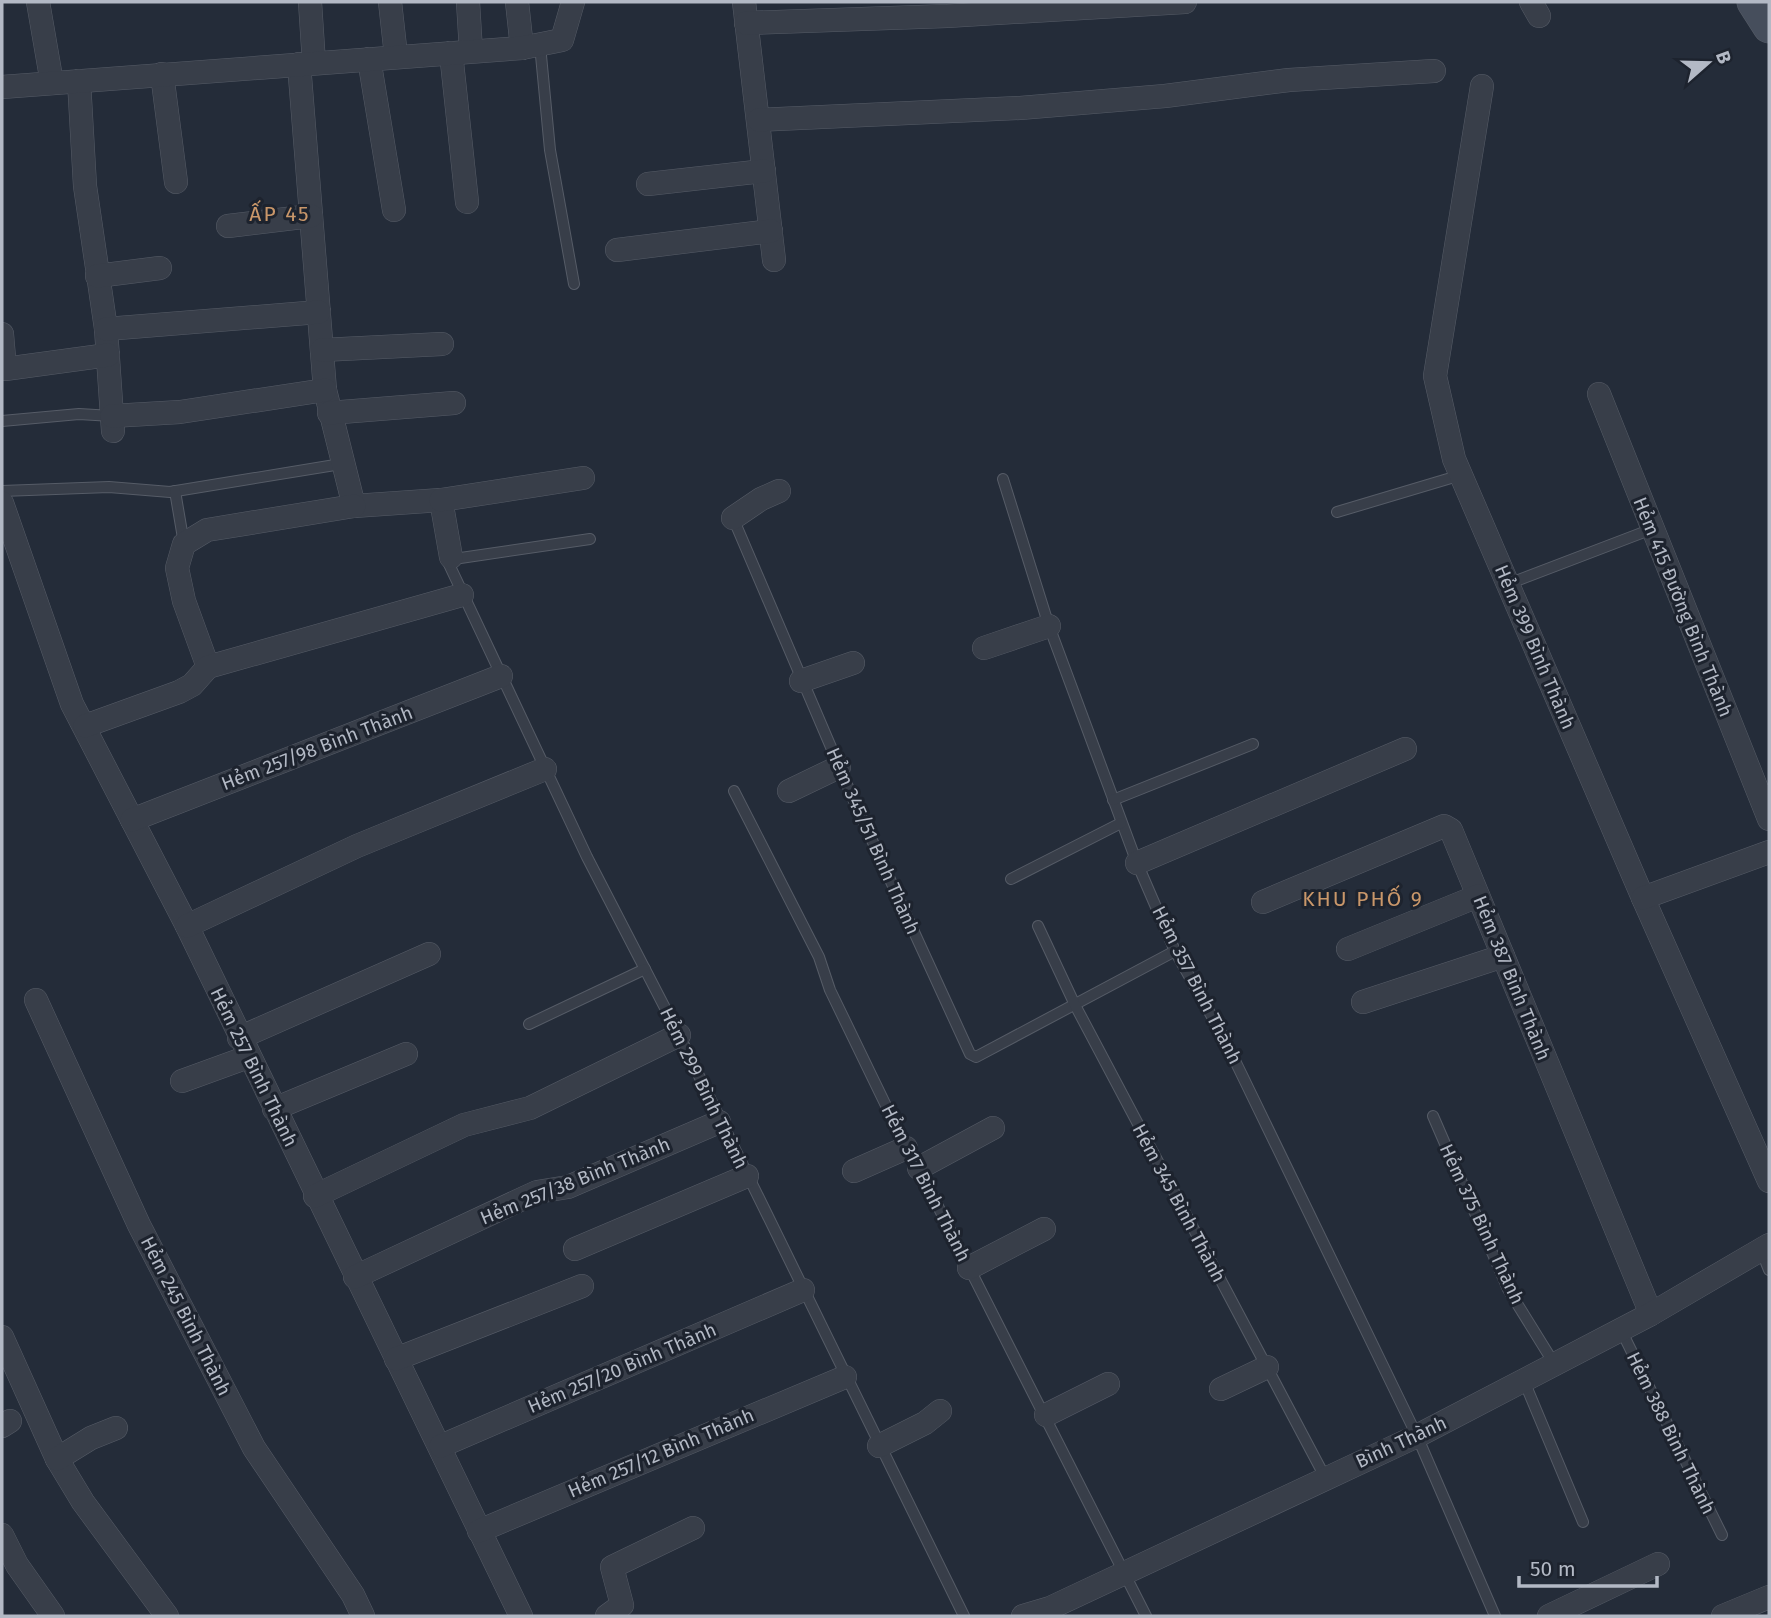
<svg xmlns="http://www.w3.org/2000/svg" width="1771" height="1618" font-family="'Fira Sans',sans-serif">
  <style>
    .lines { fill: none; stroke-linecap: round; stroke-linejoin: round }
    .lane-casing { stroke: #565c67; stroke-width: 12 }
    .street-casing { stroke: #565c67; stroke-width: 24 }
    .secondary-casing { stroke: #565c67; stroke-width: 33 }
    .lane { stroke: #383e49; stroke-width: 10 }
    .street { stroke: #383e49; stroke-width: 23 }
    .secondary { stroke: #464e5c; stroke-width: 32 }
    .labels { text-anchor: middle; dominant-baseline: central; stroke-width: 6; stroke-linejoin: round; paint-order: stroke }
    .street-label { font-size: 19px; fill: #b3b9c5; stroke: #1d232e }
    .neighbourhood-label { font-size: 21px; letter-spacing: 2px; fill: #c9976a; stroke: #1d232e }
  </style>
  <rect width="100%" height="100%" fill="#242c39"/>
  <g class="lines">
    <g class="lane-casing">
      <g id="lane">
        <polyline points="540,45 550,150 574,284"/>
        <polyline points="2,421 79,414 112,416"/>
        <polyline points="1003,479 1049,626 1137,863 1175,951 1224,1038 1417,1436 1495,1616"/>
        <polyline points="2,491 109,487 170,492 341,464"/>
        <polyline points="175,491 184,544"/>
        <polyline points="1337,512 1461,475"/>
        <polyline points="733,518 854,801 970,1054 976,1057 1175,951"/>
        <polyline points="590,539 447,560 587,857 679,1035 964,1616"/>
        <polyline points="1508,584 1652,529"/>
        <polyline points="734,791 819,957 830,990 908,1151"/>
        <polyline points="1113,800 1253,744"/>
        <polyline points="1011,879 1121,823"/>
        <polyline points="1038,926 1075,1005 1325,1477"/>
        <polyline points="529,1024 645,969"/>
        <polyline points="1433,1116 1508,1289 1555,1365"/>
        <polyline points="918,1167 1146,1616"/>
        <polyline points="1761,1250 1769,1270"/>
        <polyline points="1621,1330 1722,1535"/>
        <polyline points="1524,1381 1583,1522"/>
      </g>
    </g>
    <g class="street-casing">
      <g id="street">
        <polyline points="38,2 52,83"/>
        <polyline points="310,2 314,63"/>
        <polyline points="390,2 396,56"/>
        <polyline points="468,2 471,51"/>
        <polyline points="517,2 522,48"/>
        <polyline points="744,2 774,260"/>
        <polyline points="1531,2 1539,16"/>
        <polyline points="746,23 947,16 1185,2"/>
        <polyline points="451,53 467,202"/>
        <polyline points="369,59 394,210"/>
        <polyline points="299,64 325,390 354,506 441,500 451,557"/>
        <polyline points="162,74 176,182"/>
        <polyline points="79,81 85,186 106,329 113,431"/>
        <polyline points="1482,86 1435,376 1454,459 1643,898 1769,1181"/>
        <polyline points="2,87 522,48 562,40 573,2"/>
        <polyline points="759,120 1020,108 1165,96 1289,80 1434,71"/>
        <polyline points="648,184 764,171"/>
        <polyline points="228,226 311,216"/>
        <polyline points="617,250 771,231"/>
        <polyline points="97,276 160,268"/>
        <polyline points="106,329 319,312"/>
        <polyline points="2,334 5,369 108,355"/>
        <polyline points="322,350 442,344"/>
        <polyline points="1599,394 1769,819"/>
        <polyline points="329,413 454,403"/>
        <polyline points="112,416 180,412 325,390"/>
        <polyline points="441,500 583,478"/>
        <polyline points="2,503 72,704 187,926 521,1616"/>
        <polyline points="733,518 761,499 779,491"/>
        <polyline points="984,648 1049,626"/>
        <polyline points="208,667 184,601 177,568 184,544 207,530 354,506"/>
        <polyline points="801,681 853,663"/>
        <polyline points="85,726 179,692 192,685 208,667 462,595"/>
        <polyline points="789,791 839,767"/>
        <polyline points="132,820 501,676"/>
        <polyline points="1137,863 1405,749"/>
        <polyline points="1643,898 1769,852"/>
        <polyline points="1263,902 1444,826 1451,830 1651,1314"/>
        <polyline points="187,926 357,846 545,769"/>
        <polyline points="1348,949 1478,896"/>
        <polyline points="36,1000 139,1225 254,1448 353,1595 363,1616"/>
        <polyline points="1363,1002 1503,956"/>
        <polyline points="239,1038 429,954"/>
        <polyline points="182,1081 248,1057"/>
        <polyline points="274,1109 406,1054"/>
        <polyline points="919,1168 993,1128"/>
        <polyline points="854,1171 906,1148"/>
        <polyline points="315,1196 464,1125 530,1108 679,1035"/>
        <polyline points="575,1249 747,1176"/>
        <polyline points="969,1268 1044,1229"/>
        <polyline points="355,1277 537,1192 568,1187 719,1122"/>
        <polyline points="2,1337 57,1459 83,1502 167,1616"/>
        <polyline points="396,1359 582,1286"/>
        <polyline points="1221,1389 1267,1367"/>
        <polyline points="1046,1415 1108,1384"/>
        <polyline points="2,1426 10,1421"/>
        <polyline points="441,1446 803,1290"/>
        <polyline points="879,1446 925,1423 940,1411"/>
        <polyline points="57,1459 91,1438 116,1428"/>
        <polyline points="479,1531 845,1377"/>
        <polyline points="2,1535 17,1565 53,1616"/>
        <polyline points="607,1616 622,1605 612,1567 693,1528"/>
        <polyline points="1023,1616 1050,1608 1417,1436 1651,1314 1769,1245"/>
        <polyline points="1549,1616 1658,1564"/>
        <polyline points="1723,1616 1769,1597"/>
      </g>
    </g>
    <g class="secondary-casing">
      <polyline id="secondary" points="1753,2 1769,27"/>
    </g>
    <use href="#lane" class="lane"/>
    <use href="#street" class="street"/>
    <use href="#secondary" class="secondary"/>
  </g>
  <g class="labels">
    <g class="street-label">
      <text transform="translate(1683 607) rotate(68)">Hẻm 415 Đường Bình Thành</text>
      <text transform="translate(1535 647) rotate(67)">Hẻm 399 Bình Thành</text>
      <text transform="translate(317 748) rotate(-21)">Hẻm 257/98 Bình Thành</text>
      <text transform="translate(873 841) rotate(66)">Hẻm 345/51 Bình Thành</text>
      <text transform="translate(1512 978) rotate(68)">Hẻm 387 Bình Thành</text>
      <text transform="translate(1197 985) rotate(63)">Hẻm 357 Bình Thành</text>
      <text transform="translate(254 1067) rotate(64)">Hẻm 257 Bình Thành</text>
      <text transform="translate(704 1088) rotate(64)">Hẻm 299 Bình Thành</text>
      <text transform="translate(575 1181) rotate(-22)">Hẻm 257/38 Bình Thành</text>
      <text transform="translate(926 1183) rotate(63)">Hẻm 317 Bình Thành</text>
      <text transform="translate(1179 1203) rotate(62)">Hẻm 345 Bình Thành</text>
      <text transform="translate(1482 1224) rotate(65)">Hẻm 375 Bình Thành</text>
      <text transform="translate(186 1316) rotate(63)">Hẻm 245 Bình Thành</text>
      <text transform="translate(622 1368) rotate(-23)">Hẻm 257/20 Bình Thành</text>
      <text transform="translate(1671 1433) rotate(64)">Hẻm 388 Bình Thành</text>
      <text transform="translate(1401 1442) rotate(-25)">Bình Thành</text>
      <text transform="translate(661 1453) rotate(-23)">Hẻm 257/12 Bình Thành</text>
    </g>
    <g class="neighbourhood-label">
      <text x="280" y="214">ẤP 45</text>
      <text x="1363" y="899">KHU PHỐ 9</text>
    </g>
  </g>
  <rect width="1771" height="1618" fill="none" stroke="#b3b9c5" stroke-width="7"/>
  <g transform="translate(1708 63) rotate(70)" stroke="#1d232e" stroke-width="5" paint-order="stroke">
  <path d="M0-5L12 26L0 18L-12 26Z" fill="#b3b9c5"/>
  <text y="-10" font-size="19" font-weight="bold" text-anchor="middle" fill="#b3b9c5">B</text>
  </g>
  <path d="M1519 1576v10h138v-10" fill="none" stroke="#b3b9c5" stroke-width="3.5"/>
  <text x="1530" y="1576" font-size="21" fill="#b3b9c5" stroke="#1d232e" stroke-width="5" paint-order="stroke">50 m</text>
</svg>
